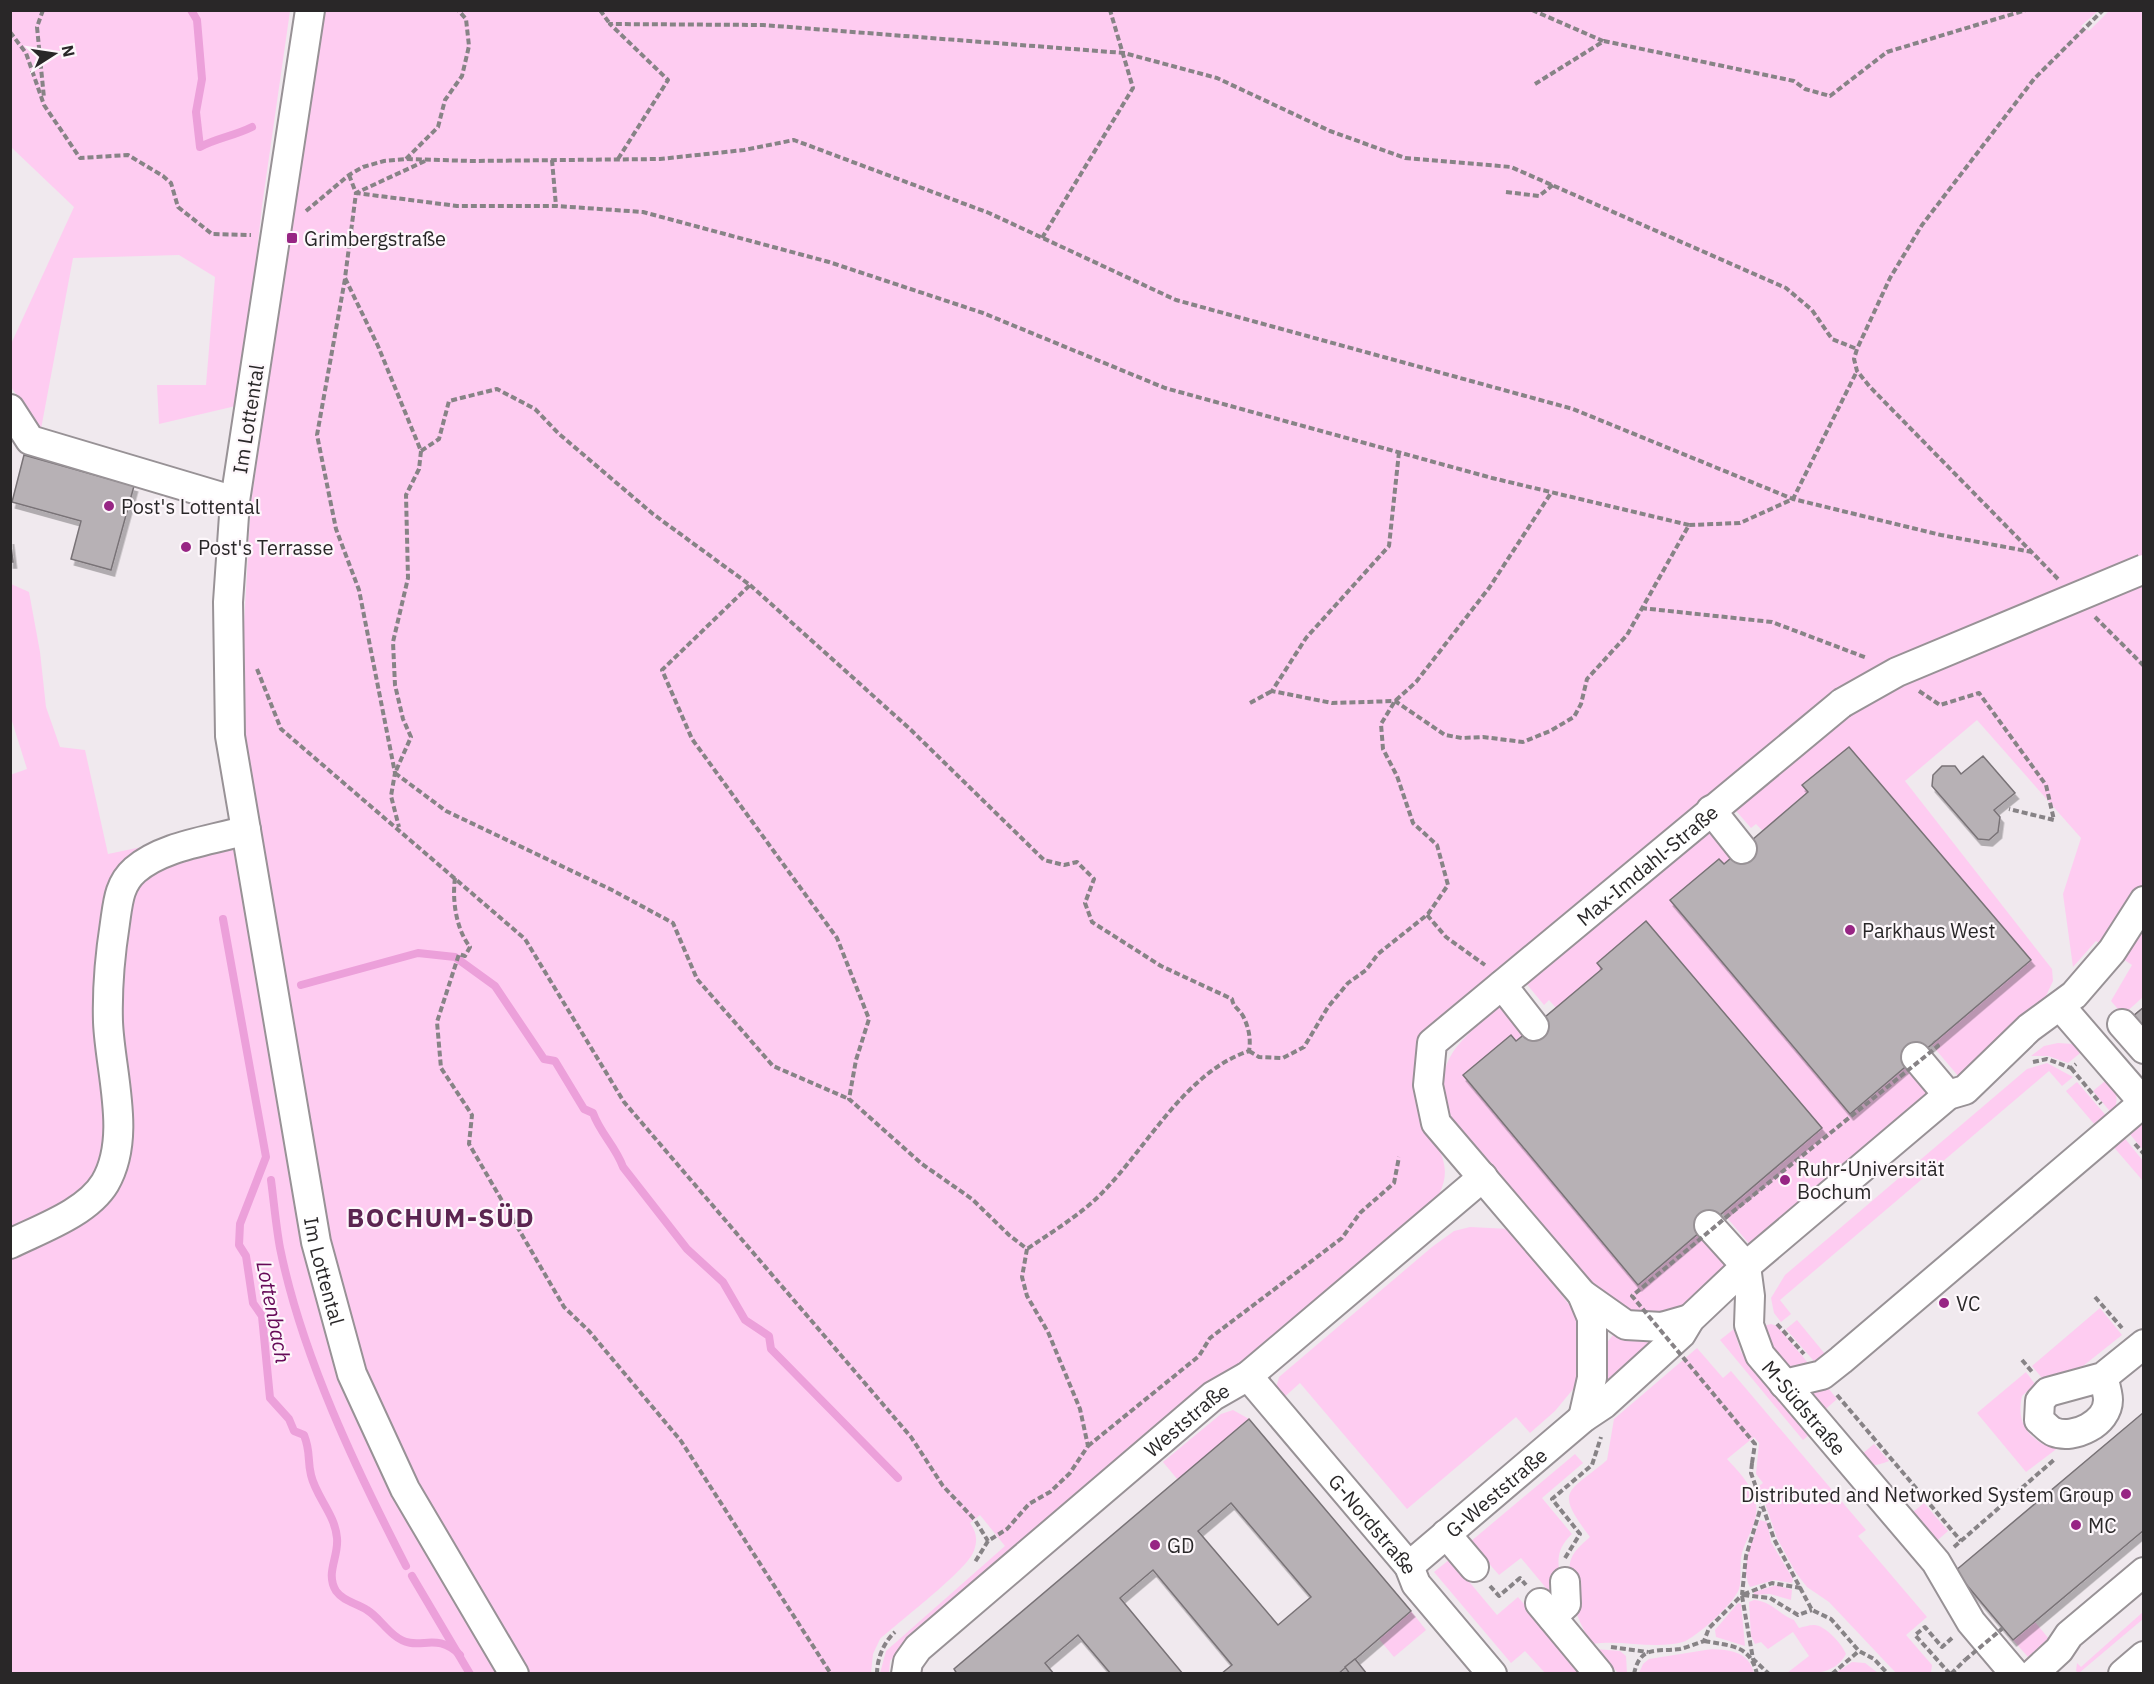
<svg xmlns="http://www.w3.org/2000/svg" width="2154" height="1684" font-family="'IBM Plex Sans',sans-serif">
  <style>
    .green { fill: #feccf1 }
    .lines { fill: none; stroke-linecap: round; stroke-linejoin: round }
    .stream { stroke: #eca0da; stroke-width: 8 }
    .building { fill: #b7b1b5; stroke: #797377; stroke-width: 1.5; fill-rule: evenodd; filter: url(#shadow) }
    .minor-casing { stroke: #989296; stroke-width: 32 }
    .path { stroke: #878386; stroke-width: 4; stroke-dasharray: 6 3; stroke-linecap: butt }
    .minor { stroke: #fff; stroke-width: 28 }
    .minor-bridge-casing { stroke: #989296; stroke-width: 32; stroke-linecap: butt }
    .path-bridge { stroke: #878386; stroke-width: 4; stroke-dasharray: 6 3; stroke-linecap: butt }
    .minor-bridge { stroke: #fff; stroke-width: 28 }
    .poi-dot { fill: #972584; stroke: #fdf7fb; stroke-width: 2 }
    .labels { text-anchor: middle; dominant-baseline: central; stroke-width: 4.5; stroke-linejoin: round; paint-order: stroke }
    .poi-label { font-size: 20px; fill: #292728; stroke: #fdf7fb; text-anchor: start }
    .street-label { font-size: 20px; fill: #292728; stroke: #fdf7fb }
    .water-label { font-size: 21px; font-style: italic; fill: #660a58; stroke: #fdf7fb }
    .district-label { font-size: 26px; font-weight: bold; letter-spacing: 1.5px; fill: #5c2551; stroke: #fdf7fb }
  </style>
  <defs>
    <filter id="shadow"><feDropShadow dx="3.5" dy="6" stdDeviation="0" flood-color="#0004"/></filter>
  </defs>
  <rect width="100%" height="100%" fill="#f0e9ee"/>
  <g class="green">
    <polygon points="10,11 290,11 262,206 240,405 159,424 157,385 206,385 215,277 179,255 73,258 41,429 11,387 11,344 74,207 11,147"/>
    <path d="M 322,11 L 2098,11 L 2081,26 L 2089,31 L 2109,11 L 2143,11 L 2143,997 L 2123,1015 L 2111,1001 L 2132,965 L 2096,941 L 2073,967 L 2063,894 L 2081,838 L 1977,720 L 1905,781 L 2052,969 L 2053,981 L 2046,996 L 1959,1077 L 1931,1044 L 2030,959 L 1849,747 L 1803,785 L 1808,792 L 1763,831 L 1756,824 L 1751,828 L 1731,805 L 1849,716 L 1834,690 L 1427,1035 C 1414,1059 1408,1088 1420,1114 C 1432,1141 1456,1162 1439,1194 C 1434,1202 1424,1210 1417,1217 L 952,1602 L 896,1653 L 890,1661 L 889,1673 L 880,1673 L 886,1651 L 1005,1546 L 980,1515 L 970,1523 C 977,1533 978,1541 973,1553 C 964,1572 899,1622 880,1639 L 873,1654 L 871,1673 L 11,1673 L 10,775 L 27,769 L 11,718 L 11,584 L 29,592 L 40,652 L 46,707 L 60,747 L 85,750 L 108,854 L 180,839 L 226,822 L 245,896 L 238,728 L 251,503 Z"/>
    <polygon points="1707,827 1733,857 1724,864 1718,859 1671,900 1906,1066 1934,1099 1751,1246 1723,1213 1822,1128 1646,921 1597,963 1602,969 1556,1008 1549,1000 1544,1005 1525,982"/>
    <path d="M 1502,1004 L 1526,1033 L 1516,1041 L 1511,1035 L 1463,1076 L 1638,1284 L 1698,1234 L 1727,1268 L 1683,1305 L 1655,1315 L 1637,1315 L 1602,1297 L 1455,1125 C 1425,1063 1458,1043 1502,1004 Z"/>
    <polygon points="2058,1043 2073,1044 2084,1050 2068,1063 2048,1056 2031,1056 2044,1046"/>
    <polygon points="2047,1063 2073,1077 2062,1086 2049,1071 1780,1300 1791,1314 1781,1322 1774,1313 1771,1298 1785,1275 2027,1069"/>
    <path d="M 2110,1077 C 2117,1092 2119,1100 2113,1115 L 2093,1091 Z"/>
    <polygon points="2077,1082 2109,1119 2100,1126 2095,1125 2066,1091"/>
    <polygon points="2143,1120 2143,1150 2124,1127"/>
    <polygon points="2119,1131 2143,1161 2143,1181 2112,1145"/>
    <polygon points="1470,1227 1510,1229 1578,1316 1580,1358 1574,1388 1555,1411 1530,1433 1516,1417 1407,1509 1300,1383 1281,1400 1276,1388 1279,1377 1432,1247 1454,1231"/>
    <polygon points="2100,1308 2122,1335 2083,1366 2042,1378 2032,1366"/>
    <polygon points="1797,1320 1825,1354 1819,1367 1786,1329"/>
    <polygon points="1771,1324 1777,1326 1814,1370 1804,1373 1779,1365 1759,1327"/>
    <polygon points="1734,1329 1741,1352 1809,1435 1803,1440 1720,1340"/>
    <polygon points="1613,1335 1631,1335 1657,1342 1602,1390 1601,1350"/>
    <path d="M 1697,1348 L 1723,1378 L 1731,1371 L 1866,1530 L 1858,1536 L 1927,1617 L 1906,1635 L 1932,1665 L 1931,1673 L 1896,1673 L 1829,1602 L 1807,1587 L 1796,1573 L 1777,1538 L 1759,1486 L 1763,1483 L 1756,1474 L 1759,1443 L 1754,1437 L 1727,1459 C 1739,1472 1754,1487 1756,1505 C 1759,1521 1746,1538 1742,1553 C 1739,1565 1742,1578 1739,1589 C 1735,1602 1696,1638 1683,1642 C 1653,1650 1622,1639 1592,1644 C 1578,1622 1565,1590 1570,1563 C 1572,1552 1582,1544 1590,1537 C 1554,1489 1567,1494 1607,1460 L 1614,1419 Z"/>
    <path d="M 2026,1372 L 2035,1384 L 2022,1396 C 2017,1419 2024,1433 2044,1445 L 2063,1444 L 2026,1472 L 1977,1413 Z"/>
    <polygon points="1823,1382 1837,1399 1820,1414 1799,1389"/>
    <polygon points="1233,1410 1249,1419 1178,1480 1163,1462 1221,1414"/>
    <path d="M 1874,1444 L 1889,1461 C 1876,1466 1868,1468 1856,1459 Z"/>
    <path d="M 1575,1454 L 1583,1463 L 1542,1498 L 1572,1534 C 1555,1550 1557,1563 1562,1585 L 1551,1594 L 1521,1558 L 1499,1575 L 1470,1542 Z"/>
    <polygon points="1924,1503 1948,1531 1932,1545 1907,1517"/>
    <path d="M 1760,1520 L 1767,1522 L 1771,1542 L 1793,1579 L 1792,1583 L 1774,1580 L 1750,1587 C 1739,1567 1753,1539 1760,1520 Z"/>
    <polygon points="1450,1559 1497,1615 1518,1597 1582,1673 1545,1673 1525,1651 1511,1663 1434,1572"/>
    <polygon points="1777,1585 1792,1590 1791,1600 1770,1594 1754,1595 1754,1592"/>
    <path d="M 1754,1600 C 1772,1601 1779,1615 1794,1620 L 1799,1628 C 1803,1627 1809,1625 1814,1625 C 1825,1625 1842,1644 1846,1654 C 1834,1676 1810,1674 1787,1673 L 1809,1656 L 1793,1632 L 1768,1649 L 1761,1642 L 1755,1644 L 1751,1636 L 1749,1602 Z"/>
    <polygon points="1738,1603 1741,1604 1745,1646 1716,1637 1715,1630"/>
    <polygon points="1411,1611 1426,1630 1394,1657 1379,1639"/>
    <polygon points="2143,1612 2143,1619 2079,1673 2076,1671 2077,1663 2081,1667"/>
    <polygon points="2035,1622 2049,1639 2028,1657 2013,1640"/>
    <polygon points="1596,1649 1620,1651 1626,1656 1627,1673 1618,1673"/>
    <path d="M 1712,1649 C 1732,1650 1748,1652 1754,1673 L 1639,1673 L 1643,1664 L 1649,1659 Z"/>
    <polygon points="1852,1662 1865,1663 1878,1673 1836,1673"/>
  </g>
  <g class="lines">
    <g class="stream">
      <path d="M 191,10 L 197,20 L 202,79 L 196,112 L 200,147 C 217,138 234,136 252,127"/>
      <path d="M 223,919 L 266,1157 L 240,1224 L 239,1245 L 246,1256 L 253,1303 L 262,1316 L 270,1398 L 289,1419 L 294,1431 L 304,1435 C 311,1453 307,1458 311,1475 C 316,1497 335,1514 337,1538 C 339,1557 325,1573 336,1591 C 344,1602 357,1603 367,1610 C 377,1616 384,1627 394,1635 C 418,1655 434,1629 460,1655"/>
      <path d="M 301,985 L 418,953 L 455,957 L 495,986 L 544,1059 L 555,1061 L 584,1109 L 593,1113 C 600,1133 616,1147 623,1167 L 687,1249 L 723,1282 L 745,1320 L 769,1336 L 771,1349 L 898,1478"/>
      <path d="M 271,1180 C 274,1203 276,1226 280,1248 C 302,1356 356,1469 406,1566"/>
      <polyline points="412,1576 470,1674"/>
    </g>
  </g>
  <g class="building">
    <polygon points="24,455 134,486 111,570 71,559 81,521 12,502"/>
    <polygon points="10,538 13,562 10,562"/>
    <polygon points="1849,747 2031,960 1850,1114 1670,900 1719,859 1724,864 1808,792 1802,785"/>
    <polygon points="1983,756 2015,793 1994,810 2000,817 1998,832 1989,840 1978,839 1932,786 1933,775 1942,766 1955,766 1961,774"/>
    <polygon points="1646,921 1822,1128 1638,1285 1463,1075 1511,1035 1516,1041 1526,1033 1602,969 1597,963"/>
    <polygon points="2144,1007 2144,1042 2126,1022"/>
    <polygon points="2144,1007 2144,1042 2126,1022"/>
    <polygon points="2144,1412 2144,1530 2013,1640 1955,1571"/>
    <path d="M 1249,1419 L 1411,1611 L 1338,1674 L 1221,1674 L 1232,1665 L 1153,1570 L 1120,1598 L 1183,1674 L 1111,1674 L 1078,1635 L 1045,1663 L 1054,1674 L 957,1674 L 954,1669 ZM 1231,1503 L 1311,1597 L 1278,1625 L 1198,1531 Z"/>
    <polygon points="1355,1659 1367,1674 1350,1674 1345,1667"/>
  </g>
  <g class="lines">
    <g class="minor-casing">
      <g id="minor">
        <path id="s1" d="M 310,10 L 235,501 L 228,602 L 230,736 L 316,1242 L 352,1374 L 405,1489 L 514,1674"/>
        <polyline points="10,409 30,440 235,501"/>
        <polyline points="1711,810 1742,849"/>
        <polyline points="1502,985 1534,1026"/>
        <polyline points="2061,1007 2144,1103"/>
        <polyline points="2122,1024 2144,1049"/>
        <polyline points="1916,1057 1948,1095"/>
        <polyline points="1709,1225 1746,1266"/>
        <path d="M 10,1244 C 40,1229 87,1213 105,1183 C 132,1137 110,1072 108,1022 C 107,989 110,955 115,923 C 118,902 119,884 135,870 C 164,845 211,841 246,830"/>
        <path id="s2" d="M 1746,1266 L 1750,1296 L 1749,1325 L 1760,1355 L 1936,1562 L 1971,1622 L 2015,1674"/>
        <polyline points="1582,1294 1592,1318 1592,1378 1583,1418"/>
        <path id="s3" d="M 1690,1319 L 1662,1327 L 1626,1325 L 1582,1294 L 1436,1123 L 1428,1085 L 1432,1043 L 1842,703"/>
        <path id="s4" d="M 1248,1376 L 1409,1566 L 1416,1584 L 1492,1674"/>
        <path d="M 2103,1377 C 2105,1384 2108,1393 2108,1400 C 2108,1423 2074,1440 2054,1432 C 2049,1430 2043,1423 2039,1420 L 2040,1401 L 2048,1392 L 2103,1377 L 2144,1344"/>
        <polyline points="1784,1384 1822,1375 1841,1360 2143,1103"/>
        <polyline points="1446,1534 1474,1567"/>
        <path id="s5" d="M 1409,1566 L 1583,1418 L 1604,1404 L 1681,1334 L 1690,1319 L 1746,1266 L 1948,1095 L 1965,1090 L 2029,1028 L 2074,995 L 2112,951 L 2144,901"/>
        <polyline points="1540,1603 1599,1674"/>
        <polyline points="1552,1617 1566,1604 1565,1582"/>
        <path id="s6" d="M 906,1674 L 908,1662 L 918,1648 L 1213,1396 L 1248,1376 L 1483,1177"/>
        <polyline points="2033,1674 2059,1650 2069,1635 2144,1572"/>
        <polyline points="2123,1674 2144,1656"/>
      </g>
    </g>
    <g class="path">
      <polyline points="43,10 37,27 44,98"/>
      <polyline points="600,10 610,24"/>
      <polyline points="1532,10 1603,41"/>
      <polyline points="10,32 26,53 44,105 80,158 128,155 163,176 171,183 178,207 212,234 251,235"/>
      <polyline points="1535,84 1604,41 1794,81 1805,89 1830,96 1887,52 2026,10"/>
      <polyline points="406,159 438,127 445,100 462,76 469,46 466,19 458,10"/>
      <polyline points="618,159 668,80 610,24 763,25 1124,53 1217,78 1330,131 1405,158 1511,167 1786,288 1812,310 1832,339 1857,349"/>
      <polyline points="552,160 556,206"/>
      <polyline points="425,161 356,193 345,278 378,346 421,451 439,439 449,401 497,389 535,409 558,433 653,514 750,585 662,670 692,739 837,938 869,1019 856,1060 849,1099 922,1164 972,1199 1009,1235 1027,1249 1022,1277 1027,1296 1048,1332 1080,1409 1088,1446 1070,1473 1050,1492 1029,1504 1007,1529 988,1541 975,1562"/>
      <polyline points="349,175 356,193 457,206 556,206 643,212 829,262 983,313 1165,388 1492,478 1689,525"/>
      <polyline points="1506,192 1539,196 1553,185"/>
      <polyline points="306,211 349,175 363,167 384,161 406,159 472,161 660,159 744,150 794,140 989,213 1176,300 1573,409 1793,499 1941,535 2032,552"/>
      <polyline points="1042,238 1133,88 1110,10"/>
      <polyline points="345,279 317,435 336,529 359,590 395,773 391,796 399,827"/>
      <polyline points="421,451 419,469 406,495 408,578 393,642 395,685 403,719 411,737 395,773 446,811 612,890 673,923 697,979 773,1066 849,1099"/>
      <polyline points="1399,452 1389,546 1306,638 1272,691 1332,703 1395,701 1445,735 1462,738 1483,737 1523,742 1550,731 1574,717 1581,704 1587,679 1627,635 1689,525 1740,523 1793,499 1857,371"/>
      <polyline points="2058,579 1870,387 1857,371 1854,359 1857,349 1890,278 1922,225 2034,79 2103,10"/>
      <path d="M 750,585 L 910,729 L 1044,860 L 1064,865 L 1077,862 L 1094,879 L 1085,903 L 1092,922 L 1161,966 L 1232,999 C 1233,1007 1239,1009 1243,1016 C 1249,1028 1251,1039 1249,1051 C 1185,1072 1147,1148 1101,1194 C 1080,1215 1052,1232 1027,1249"/>
      <polyline points="1641,608 1772,622 1867,658"/>
      <polyline points="2095,617 2144,666"/>
      <polyline points="257,669 281,729 525,939 624,1102 911,1437 943,1486 975,1520 988,1541"/>
      <polyline points="1919,691 1940,705 1979,693 2046,785 2054,820 2009,809"/>
      <polyline points="1250,703 1272,691"/>
      <path d="M 455,878 C 452,900 456,929 470,947 L 465,956 L 459,954 L 437,1022 L 441,1068 L 472,1115 L 469,1144 L 564,1307 L 589,1331 L 681,1441 L 831,1674"/>
      <polyline points="1427,915 1446,937 1485,965"/>
      <polyline points="1249,1051 1259,1057 1283,1058 1304,1047 1328,1007 1348,983 1366,970 1378,954 1428,914 1448,885 1437,845 1413,823 1397,776 1383,749 1381,724 1395,701 1416,682 1489,588 1551,493"/>
      <polyline points="2033,1062 2047,1059 2071,1068 2076,1064"/>
      <polyline points="2071,1068 2101,1104"/>
      <polyline points="2135,1144 2144,1154"/>
      <polyline points="2095,1297 2122,1328"/>
      <polyline points="1777,1324 1804,1354"/>
      <polyline points="2022,1360 2033,1373"/>
      <polyline points="1837,1395 1961,1541"/>
      <polyline points="1088,1446 1199,1356 1210,1338 1342,1238 1360,1213 1394,1183 1399,1157"/>
      <polyline points="1752,1463 1751,1473 1774,1539 1812,1610 1831,1619 1859,1651 1874,1659 1888,1674"/>
      <polyline points="1954,1547 2055,1459"/>
      <polyline points="1565,1558 1580,1534 1552,1499 1592,1465 1601,1437"/>
      <polyline points="1490,1586 1499,1596 1520,1578 1526,1585"/>
      <polyline points="1801,1588 1772,1583 1742,1595 1770,1598 1798,1615 1812,1610"/>
      <polyline points="1742,1596 1753,1659 1769,1674"/>
      <path d="M 1704,1641 C 1730,1646 1750,1644 1757,1674"/>
      <polyline points="1611,1647 1648,1652"/>
      <path d="M 877,1674 C 877,1658 884,1642 895,1632"/>
      <path d="M 1634,1674 C 1640,1645 1656,1652 1680,1649 C 1688,1647 1696,1644 1704,1641 L 1709,1628 L 1742,1595 L 1746,1556 L 1761,1507"/>
      <polyline points="1832,1674 1859,1651"/>
      <polyline points="1950,1674 1915,1635 1925,1627 1942,1647 1952,1638"/>
      <polyline points="1951,1674 1965,1660"/>
    </g>
    <use href="#minor" class="minor"/>
    <g class="minor-bridge-casing">
      <polyline id="minor-bridge" points="1842,703 1897,672 2144,569"/>
    </g>
    <g class="path-bridge">
      <polyline points="1752,1463 1755,1444 1632,1296 1730,1214 1938,1046 1934,1041"/>
      <polyline points="1965,1660 2003,1628"/>
    </g>
    <use href="#minor-bridge" class="minor-bridge"/>
  </g>
  <g class="poi-dot">
    <rect x="286" y="232" width="12" height="12" rx="3"/>
    <circle cx="109" cy="506" r="6"/>
    <circle cx="186" cy="547" r="6"/>
    <circle cx="1850" cy="930" r="6"/>
    <circle cx="1785" cy="1180" r="6"/>
    <circle cx="1944" cy="1303" r="6"/>
    <circle cx="2126" cy="1494" r="6"/>
    <circle cx="2076" cy="1525" r="6"/>
    <circle cx="1155" cy="1545" r="6"/>
  </g>
  <g class="labels">
    <g class="poi-label">
      <text x="304" y="238">Grimbergstraße</text>
      <text x="121" y="506">Post's Lottental</text>
      <text x="198" y="547">Post's Terrasse</text>
      <text x="1862" y="930">Parkhaus West</text>
      <text x="1797" y="1168">Ruhr-Universität<tspan x="1797" dy="23">Bochum</tspan></text>
      <text x="1956" y="1303">VC</text>
      <text x="2114" y="1494" text-anchor="end">Distributed and Networked System Group</text>
      <text x="2088" y="1525">MC</text>
      <text x="1167" y="1545">GD</text>
    </g>
    <g class="street-label">
      <text transform="translate(248 419) rotate(-81)">Im Lottental</text>
      <text stroke="none"><textPath href="#s3" startOffset="704">Max-Imdahl-Straße</textPath></text>
      <text stroke="none"><textPath href="#s1" startOffset="1275">Im Lottental</textPath></text>
      <text stroke="none"><textPath href="#s2" startOffset="160">M-Südstraße</textPath></text>
      <text stroke="none"><textPath href="#s6" startOffset="382">Weststraße</textPath></text>
      <text stroke="none"><textPath href="#s5" startOffset="114">G-Weststraße</textPath></text>
      <text stroke="none"><textPath href="#s4" startOffset="194">G-Nordstraße</textPath></text>
    </g>
    <g class="water-label">
      <text transform="translate(274 1312) rotate(79)">Lottenbach</text>
    </g>
    <g class="district-label">
      <text x="441" y="1217">BOCHUM-SÜD</text>
    </g>
  </g>
  <rect width="2154" height="1684" fill="none" stroke="#292728" stroke-width="24"/>
  <g transform="translate(54 54) rotate(78)" stroke="#fdf7fb" stroke-width="4.5" paint-order="stroke">
  <path d="M0-4.5L10 22L0 15L-10 22Z" fill="#292728"/>
  <text y="-9" font-size="16" font-weight="bold" text-anchor="middle" fill="#292728">N</text>
  </g>
</svg>
